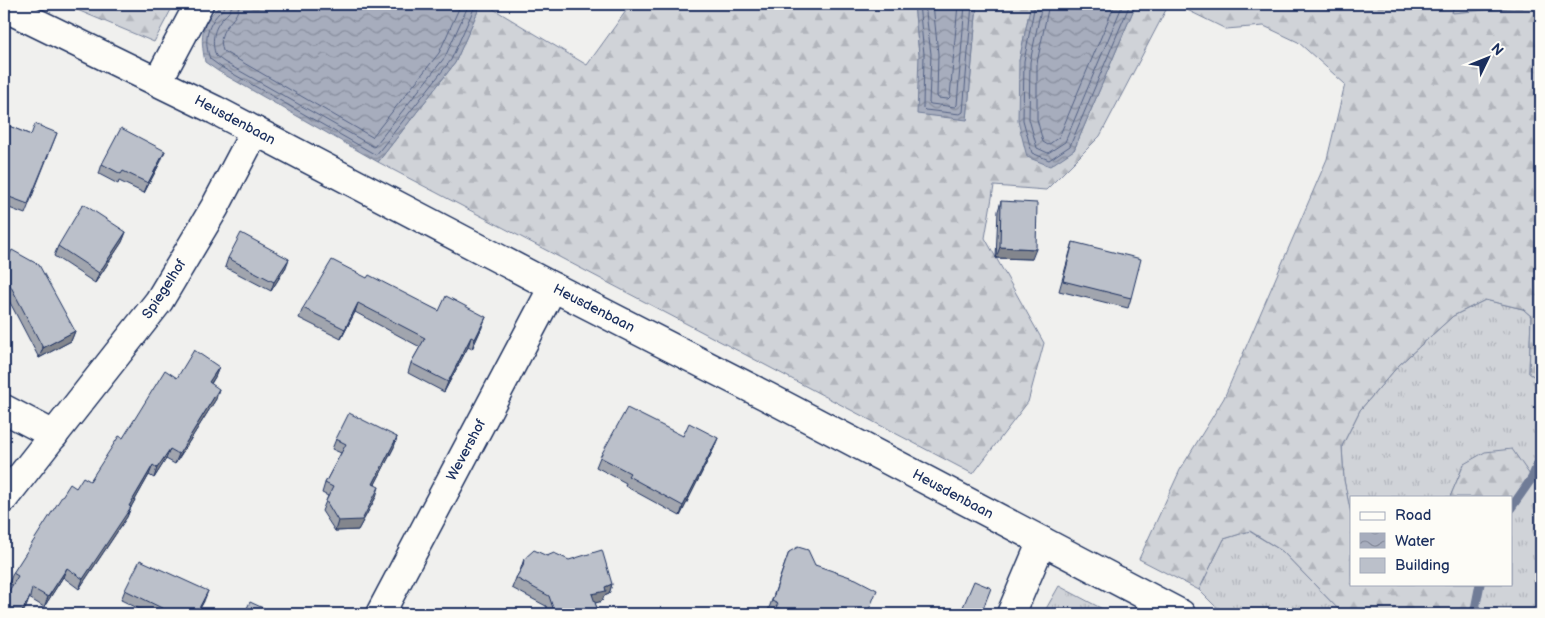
<svg xmlns="http://www.w3.org/2000/svg" width="1545" height="618" font-family="'Balsamiq Sans',sans-serif">
  <style>
    .grass { fill: url(#grass-tufts); stroke: #76819b }
    .forest { fill: url(#forest-firs); stroke: #76819b }
    .water { fill: url(#water-waves); stroke: #6f7b97 }
    .lines { fill: none; stroke-linecap: round; stroke-linejoin: round }
    .shore { stroke: #536184; stroke-width: 1 }
    .stream { stroke: #6f7b97; stroke-width: 9 }
    .minor-casing { stroke: #1b2f5e; stroke-width: 31 }
    .major-casing { stroke: #1b2f5e; stroke-width: 31 }
    .minor { stroke: #fdfcf7; stroke-width: 28 }
    .major { stroke: #fdfcf7; stroke-width: 28 }
    .wall { fill: #a1a5ae; stroke: #1b2f5e }
    .shaded-wall { fill: #83868d; stroke: #1b2f5e }
    .building { fill: #bbc0ca; stroke: #1b2f5e }
    .labels { text-anchor: middle; dominant-baseline: central; stroke-width: 4; stroke-linejoin: round; paint-order: stroke }
    .street-label { font-size: 14px; fill: #1b2f5e; stroke: #fdfcf7 }
  </style>
  <defs>
    <pattern id="grass-tufts" width="24" height="20" patternUnits="userSpaceOnUse" patternTransform="scale(1.25)"><rect width="24" height="20" fill="#d0d3d8"/><path d="M3 7l-1-3M5 7V3M7 7l1-3M15 17l-1-3M17 17v-4M19 17l1-3" fill="none" stroke="#b2b5bc"/></pattern>
    <pattern id="forest-firs" width="22" height="20" patternUnits="userSpaceOnUse" patternTransform="scale(1.25)"><rect width="22" height="20" fill="#d0d3d8"/><path d="M5 1l3.5 6h-7zM16 11l3.5 6h-7z" fill="#b2b5bc"/></pattern>
    <pattern id="water-waves" width="16" height="10" patternUnits="userSpaceOnUse" patternTransform="scale(1.25)"><rect width="16" height="10" fill="#a7adbd"/><path d="M0 5q4-4 8 0t8 0" fill="none" stroke="#878d9d"/></pattern>
  </defs>
  <rect width="100%" height="100%" fill="#f0f0ee"/>
  <filter id="ink" filterUnits="userSpaceOnUse"><feTurbulence type="fractalNoise" baseFrequency=".02" numOctaves="2"/><feDisplacementMap in="SourceGraphic" scale="10" xChannelSelector="R" yChannelSelector="G"/><feConvolveMatrix kernelMatrix="1 2 1 2 8 2 1 2 1" color-interpolation-filters="sRGB"/></filter>
  <g filter="url(#ink)">
    <g class="grass">
      <polygon points="1454,4 1541,4 1541,5 1452,13"/>
      <polygon points="1485,300 1523,309 1531,316 1529,373 1541,381 1541,614 1474,614 1480,584 1511,584 1511,508 1532,478 1464,464 1450,497 1351,497 1351,514 1344,481 1342,446 1360,410 1399,365 1453,316"/>
      <polygon points="1249,531 1282,551 1343,614 1231,614 1215,606 1199,590 1224,539"/>
      <polygon points="1059,586 1112,614 1043,614"/>
    </g>
    <g class="forest">
      <polygon points="63,4 174,4 154,42"/>
      <polygon points="481,4 485,4 587,65 631,4 914,4 919,54 967,120 977,4 1031,4 1019,61 1074,150 1136,4 1169,4 1100,136 1046,190 994,186 985,238 1044,343 1028,402 973,474 378,162 455,63"/>
      <polygon points="1175,4 1454,4 1452,13 1541,5 1541,381 1529,373 1531,316 1523,309 1485,300 1453,316 1399,365 1360,410 1342,446 1344,480 1351,514 1351,584 1480,584 1474,614 1343,614 1282,551 1250,531 1224,539 1199,590 1139,559 1180,470 1224,398 1327,159 1345,84 1298,42 1264,26 1226,29"/>
      <polygon points="1512,449 1532,478 1511,508 1511,497 1450,497 1464,464 1485,452"/>
    </g>
    <g class="water">
      <path d="M 223,4 L 481,4 L 455,63 L 378,162 L 218,71 L 205,62 C 200,36 200,21 223,4 Z"/>
      <polygon points="914,4 977,4 967,120 917,114 919,54"/>
      <polygon points="1031,4 1136,4 1074,150 1050,166 1027,157 1018,121 1019,61"/>
    </g>
    <g class="lines">
      <g class="shore">
        <path d="M 225,4 C 225,9 222,10 219,13 C 206,27 204,42 210,59 L 221,67 L 376,155 L 451,60 L 476,4"/>
        <path d="M 232,4 C 231,11 228,13 224,17 C 213,28 211,42 216,56 L 224,62 L 374,147 L 445,57 L 469,4"/>
        <path d="M 239,4 C 238,25 215,24 223,51 L 372,137 L 439,53 L 461,4"/>
        <polyline points="919,4 924,54 923,108 925,110 960,114 963,112 972,4"/>
        <polyline points="925,4 931,54 929,103 931,104 955,107 957,105 965,4"/>
        <polyline points="933,4 938,54 937,96 938,98 948,99 950,97 958,4"/>
        <polyline points="1035,4 1024,61 1023,120 1032,153 1049,160 1070,146 1130,4"/>
        <polyline points="1042,4 1030,62 1029,119 1037,148 1048,153 1065,142 1123,4"/>
        <polyline points="1049,4 1037,63 1037,119 1043,142 1048,145 1059,137 1115,4"/>
      </g>
      <g class="stream">
        <polyline points="1511,508 1532,478 1541,456"/>
        <polyline points="1474,614 1480,584"/>
      </g>
      <g class="minor-casing">
        <g id="minor">
          <polyline points="158,81 199,4"/>
          <polyline points="4,409 54,435"/>
          <polyline points="4,498 159,301 215,207 255,131"/>
          <polyline points="380,614 553,287"/>
          <polyline points="1011,614 1042,541"/>
        </g>
      </g>
      <g class="major-casing">
        <polyline id="major" points="4,7 215,110 553,287 768,397 1181,614"/>
      </g>
      <use href="#minor" class="minor"/>
      <use href="#major" class="major"/>
    </g>
    <g class="wall">
      <polygon points="4,124 31,135 57,133 25,214 4,206"/>
      <polygon points="161,161 144,193 119,181 118,184 99,174 102,164"/>
      <polygon points="1001,201 1032,259 996,258 998,211"/>
      <polygon points="126,232 122,242 95,283 54,256 58,246"/>
      <polygon points="1073,242 1131,298 1128,308 1059,291 1070,252"/>
      <polygon points="228,258 286,267 271,291 225,267"/>
      <polygon points="4,266 75,331 71,341 39,358 5,293 4,292"/>
      <polygon points="367,278 439,311 482,327 472,349 468,347 444,392 408,373 411,363 420,347 355,312 341,339 299,318 303,308"/>
      <polygon points="219,367 215,377 211,384 216,399 175,464 166,459 154,478 149,475 131,507 127,517 79,589 63,577 44,607 29,598 26,607 22,614 4,614 12,585 9,583 13,573 76,488 90,481 123,438 177,378"/>
      <polygon points="683,436 714,448 680,516 625,486 626,483 596,467 600,457"/>
      <polygon points="397,437 394,447 375,484 376,497 358,530 335,531 322,511 328,496 322,493 325,483 341,453 332,449 336,439"/>
      <polygon points="789,552 815,565 869,613 873,614 774,614 768,611"/>
      <polygon points="547,556 612,584 609,594 604,596 602,601 595,603 599,614 549,614 546,606 512,588 516,578 520,571 524,559"/>
      <polygon points="125,590 204,601 197,614 150,614 121,600"/>
    </g>
    <g class="shaded-wall">
      <polygon points="165,151 161,161 144,193 148,183"/>
      <polygon points="126,232 122,242 95,283 99,273"/>
      <polygon points="1000,247 1036,249 1032,259 996,258"/>
      <polygon points="289,259 286,267 271,291 274,282"/>
      <polygon points="358,303 355,312 341,339 345,329"/>
      <polygon points="486,317 482,327 472,349 475,339"/>
      <polygon points="75,331 71,341 39,358 43,348"/>
      <polygon points="471,337 468,347 444,392 448,382"/>
      <polygon points="219,367 215,377 205,392 209,382"/>
      <polygon points="219,389 216,399 175,464 179,454"/>
      <polygon points="397,437 394,447 370,494 373,484"/>
      <polygon points="718,438 714,448 680,516 683,506"/>
      <polygon points="170,449 166,459 154,478 157,468"/>
      <polygon points="153,465 149,475 127,514 131,507 127,517 79,589 83,579 129,506"/>
      <polygon points="379,487 376,497 358,530 335,531 338,521"/>
      <polygon points="67,568 63,577 44,607 48,597"/>
      <polygon points="612,584 609,594 604,596 602,601 589,605 592,594 605,587"/>
      <polygon points="208,591 204,601 197,614 196,614"/>
      <polygon points="30,597 26,607 22,614 20,614"/>
    </g>
    <g class="building">
      <polygon points="4,124 31,135 35,124 57,133 28,204 4,195"/>
      <polygon points="121,128 165,151 148,183 123,171 121,174 102,164"/>
      <polygon points="1001,201 1037,203 1036,249 1000,247"/>
      <polygon points="83,204 126,232 99,273 58,246"/>
      <polygon points="241,233 289,259 274,282 228,258"/>
      <polygon points="1073,242 1141,259 1131,298 1063,281"/>
      <polygon points="12,250 39,265 75,331 43,348 9,283 4,280 4,266"/>
      <polygon points="332,260 367,278 369,275 439,311 446,296 486,317 475,339 471,337 448,382 411,363 425,338 358,303 345,329 303,308"/>
      <polygon points="194,350 219,367 209,382 219,389 179,454 170,449 157,468 153,465 129,506 131,507 83,579 67,568 48,597 32,588 30,597 20,614 4,614 4,599 18,576 13,573 70,484 76,488 83,477 90,481 119,436 123,438 165,370 177,378"/>
      <polygon points="627,408 683,436 689,423 718,438 683,506 628,476 630,473 600,457"/>
      <polygon points="349,413 397,437 373,484 379,487 362,520 338,521 326,501 333,487 325,483 346,444 336,439"/>
      <polygon points="798,547 808,550 815,565 856,579 877,590 868,612 873,614 794,614 776,607 778,604 772,601 789,552"/>
      <polygon points="534,550 547,556 554,553 569,560 602,550 612,584 605,587 606,591 592,594 599,614 555,614 549,596 516,578 523,566 524,559"/>
      <polygon points="140,560 208,591 196,614 174,614 125,590"/>
      <polygon points="974,581 991,588 981,614 960,614"/>
      <polygon points="250,602 276,614 244,614"/>
    </g>
  </g>
  <g class="labels">
    <g class="street-label">
      <text transform="translate(235 120) rotate(28)">Heusdenbaan</text>
      <text transform="translate(164 289) rotate(-57)">Spiegelhof</text>
      <text transform="translate(594 308) rotate(27)">Heusdenbaan</text>
      <text transform="translate(466 450) rotate(-62)">Wevershof</text>
      <text transform="translate(953 494) rotate(28)">Heusdenbaan</text>
    </g>
  </g>
  <rect width="1545" height="618" fill="none" stroke="#fdfcf7" stroke-width="20"/>
  <rect x="10" y="10" width="1525" height="598" fill="none" stroke="#1b2f5e" stroke-width="2" filter="url(#ink)"/>
  <rect x="1350" y="496" width="162" height="90" fill="#fdfcf7" stroke="#a3aaba"/>
  <rect x="1360" y="512" width="25" height="8" fill="#fdfcf7" stroke="#a3aaba"/>
  <text x="1395" y="520" font-size="15" fill="#1b2f5e">Road</text>
  <rect x="1360" y="533" width="25" height="15" fill="url(#water-waves)" stroke="#a3aaba"/>
  <text x="1395" y="546" font-size="15" fill="#1b2f5e">Water</text>
  <rect x="1360" y="558" width="25" height="15" fill="#bbc0ca" stroke="#a3aaba"/>
  <text x="1395" y="570" font-size="15" fill="#1b2f5e">Building</text>
  <g transform="translate(1488 58) rotate(47)" stroke="#fdfcf7" stroke-width="4" paint-order="stroke">
  <path d="M0-4L9 19L0 12L-9 19Z" fill="#1b2f5e"/>
  <text y="-8" font-size="14" font-weight="bold" text-anchor="middle" fill="#1b2f5e">N</text>
  </g>
</svg>
